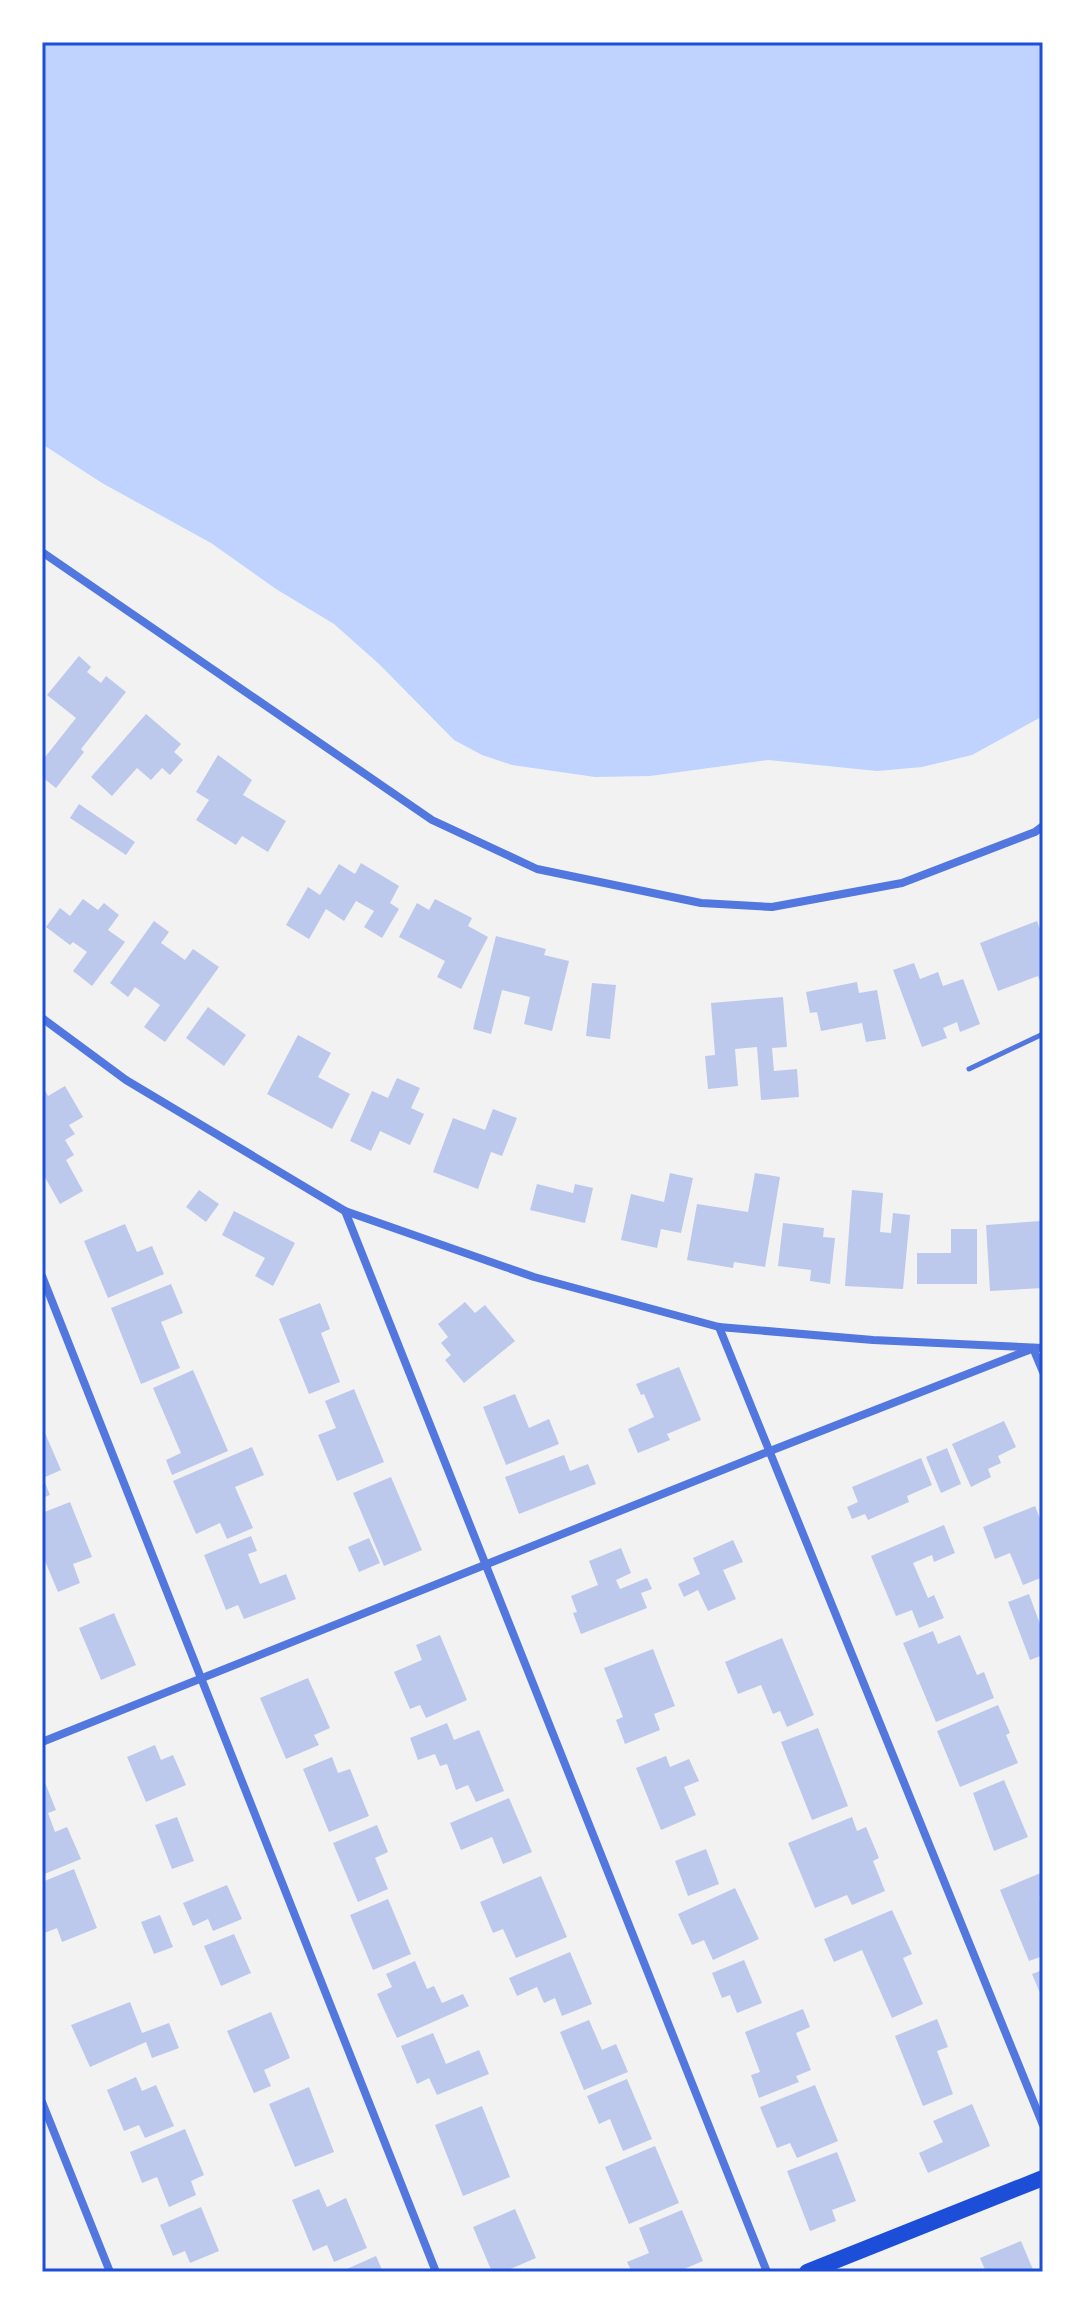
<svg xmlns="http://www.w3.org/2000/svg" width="1085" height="2314" font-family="'Titillium Web',sans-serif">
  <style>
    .water { fill: #bfd3fe }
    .building { fill: #bdc9ec }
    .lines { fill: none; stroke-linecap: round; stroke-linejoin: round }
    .service { stroke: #5277de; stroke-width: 5 }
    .minor { stroke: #5277de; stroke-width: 8 }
    .primary { stroke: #1d4ed8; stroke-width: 16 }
    .neatline { fill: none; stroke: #1d4ed8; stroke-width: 3 }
  </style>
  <rect width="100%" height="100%" fill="#f2f2f2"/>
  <polygon class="water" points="42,42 1043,42 1043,716 972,755 922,767 877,771 768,760 650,776 595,777 512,765 482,755 454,740 379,664 334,624 276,589 211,543 102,483 42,444"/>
  <g class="building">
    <polygon points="79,656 91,667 87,672 101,683 106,676 126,692 81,749 84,752 56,788 42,777 42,761 76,718 47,695"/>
    <polygon points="146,714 181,744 174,752 183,760 170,775 162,768 151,780 137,768 112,796 91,777"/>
    <polygon points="218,755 252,780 243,795 286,821 268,852 242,836 236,845 196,820 209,800 196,792"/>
    <polygon points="79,804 135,842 126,855 70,818"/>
    <polygon points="361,863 399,886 390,903 399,909 382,938 364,927 374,911 356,901 344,921 326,909 309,939 286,925 308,887 320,895 339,864 355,874"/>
    <polygon points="83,899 98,910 104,903 119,915 108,930 125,942 92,986 73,971 87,952 73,942 70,945 46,927 60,908 70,916"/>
    <polygon points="435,899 472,918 468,926 488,937 461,989 437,977 445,961 399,937 417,903 429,910"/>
    <polygon points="154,921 169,932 161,943 185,960 193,949 219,967 165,1042 144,1027 160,1005 135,987 128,997 110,983"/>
    <polygon points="1037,921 1043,938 1043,989 1038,976 998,991 980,943"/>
    <polygon points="496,936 546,949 544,955 569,961 552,1031 524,1024 530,997 502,990 491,1034 473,1029"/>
    <polygon points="914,963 920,979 938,972 943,986 963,979 980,1024 960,1032 957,1022 943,1028 947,1038 922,1047 893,970"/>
    <polygon points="857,982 859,993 877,990 886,1039 866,1042 862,1023 821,1031 817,1012 810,1013 806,992"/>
    <polygon points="592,983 616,985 610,1039 586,1036"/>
    <polygon points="783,997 787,1047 772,1048 774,1071 797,1069 799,1097 761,1100 757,1047 735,1049 738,1086 708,1089 705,1056 715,1055 711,1003"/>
    <polygon points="208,1007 246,1035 224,1066 186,1038"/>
    <polygon points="298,1035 331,1053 318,1077 350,1094 332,1129 267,1094"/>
    <polygon points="397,1078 420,1088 411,1108 424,1114 410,1145 380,1131 371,1151 350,1141 372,1091 388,1098"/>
    <polygon points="42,1085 48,1096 65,1086 83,1117 69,1125 75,1134 65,1140 74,1155 66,1160 83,1191 60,1204 42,1172"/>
    <polygon points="493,1109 517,1118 502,1156 491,1152 478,1189 433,1172 453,1118 485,1130"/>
    <polygon points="670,1173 693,1178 681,1233 661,1229 657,1248 621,1240 631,1194 664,1202"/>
    <polygon points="755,1173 780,1177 765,1267 734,1262 733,1268 687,1260 697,1204 748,1212"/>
    <polygon points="537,1184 573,1193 575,1184 593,1188 585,1223 530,1210"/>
    <polygon points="199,1190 219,1204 206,1222 186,1207"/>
    <polygon points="852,1190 883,1193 880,1232 891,1233 893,1213 910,1215 903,1289 845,1286"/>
    <polygon points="234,1211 295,1243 273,1286 255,1276 265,1258 222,1235"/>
    <polygon points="1040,1221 1043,1288 990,1291 986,1225"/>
    <polygon points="783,1223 824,1228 823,1237 835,1238 830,1284 810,1281 811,1270 778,1266"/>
    <polygon points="125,1224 137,1252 152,1246 164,1274 108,1298 84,1241"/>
    <polygon points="951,1229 977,1229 977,1284 917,1284 917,1253 951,1253"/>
    <polygon points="171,1284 183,1313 161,1322 180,1368 141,1384 111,1308"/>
    <polygon points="465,1302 475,1313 485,1305 515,1341 464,1383 445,1360 451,1355 441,1343 448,1337 438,1324"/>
    <polygon points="320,1303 330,1329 321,1333 340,1382 309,1394 279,1319"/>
    <polygon points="679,1367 701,1420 667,1434 670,1440 638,1453 628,1429 654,1417 644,1394 641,1395 636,1384"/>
    <polygon points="193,1370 228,1451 172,1475 166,1460 181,1453 153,1388"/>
    <polygon points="354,1389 384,1462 337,1481 318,1435 336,1428 325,1401"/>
    <polygon points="515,1394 529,1428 549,1419 559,1444 506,1465 483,1407"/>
    <polygon points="1004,1421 1016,1447 998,1456 1001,1463 988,1469 991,1477 971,1487 952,1444"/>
    <polygon points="42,1426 61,1470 43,1478 50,1495 42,1498"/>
    <polygon points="252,1447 264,1475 235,1487 253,1528 227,1539 220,1523 196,1534 173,1481"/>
    <polygon points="947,1448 961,1484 941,1493 926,1457"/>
    <polygon points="564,1455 570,1471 588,1464 596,1484 519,1514 505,1477"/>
    <polygon points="921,1458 932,1485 907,1496 909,1502 868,1520 865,1514 852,1519 847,1507 858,1502 852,1487"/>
    <polygon points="391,1477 422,1550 384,1566 353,1493"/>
    <polygon points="70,1502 92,1557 73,1564 80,1583 58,1592 45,1561 42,1562 42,1513"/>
    <polygon points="1035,1506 1043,1526 1043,1577 1023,1585 1010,1553 995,1559 983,1527"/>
    <polygon points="944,1525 955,1553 934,1562 932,1555 913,1563 928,1598 934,1595 944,1618 919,1628 912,1610 896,1616 871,1556"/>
    <polygon points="251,1536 257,1551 248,1554 260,1584 286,1574 296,1599 244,1619 238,1605 226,1610 204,1555"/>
    <polygon points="369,1538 380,1563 359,1572 348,1547"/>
    <polygon points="733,1540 743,1562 723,1570 736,1599 708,1611 698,1590 684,1597 678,1584 700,1574 693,1558"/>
    <polygon points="621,1548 631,1573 616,1580 620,1589 647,1578 652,1589 641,1593 647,1608 581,1634 573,1613 577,1612 571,1596 598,1585 589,1561"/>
    <polygon points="1029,1594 1040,1624 1043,1623 1043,1655 1030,1660 1008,1602"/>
    <polygon points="114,1613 136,1665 101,1680 79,1628"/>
    <polygon points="933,1631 938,1644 960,1635 977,1675 984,1672 994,1698 936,1722 903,1643"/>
    <polygon points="440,1635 467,1700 426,1718 420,1705 410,1709 394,1672 422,1660 416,1645"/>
    <polygon points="782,1638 814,1715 787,1727 780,1711 773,1714 761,1685 738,1694 725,1662"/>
    <polygon points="653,1649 675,1706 654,1714 660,1730 625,1744 616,1720 623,1717 604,1668"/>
    <polygon points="308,1678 330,1728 314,1735 319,1745 286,1759 260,1698"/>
    <polygon points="998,1705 1010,1733 1006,1735 1018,1763 960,1787 937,1731"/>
    <polygon points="447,1723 454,1740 479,1730 504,1791 476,1802 468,1785 456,1790 447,1764 440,1766 435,1754 418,1760 410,1738"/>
    <polygon points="818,1728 848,1806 812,1820 781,1742"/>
    <polygon points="155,1745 161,1760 173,1755 186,1785 146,1802 127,1757"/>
    <polygon points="666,1756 670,1767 689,1759 699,1781 684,1787 696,1815 661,1830 636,1768"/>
    <polygon points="332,1757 338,1773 350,1769 369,1816 329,1832 303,1769"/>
    <polygon points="42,1775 56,1810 48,1813 55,1832 67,1827 81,1859 42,1875"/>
    <polygon points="1004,1780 1028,1837 994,1851 973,1793"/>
    <polygon points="509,1798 532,1852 503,1864 492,1837 461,1850 450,1823"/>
    <polygon points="177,1817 194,1861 172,1869 155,1825"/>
    <polygon points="852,1817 857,1831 866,1827 879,1858 873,1861 885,1891 852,1905 847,1895 815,1908 788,1843"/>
    <polygon points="377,1825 388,1852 375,1858 388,1889 358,1902 333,1843"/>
    <polygon points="706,1849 719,1884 688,1896 675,1861"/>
    <polygon points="74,1869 97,1928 62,1942 57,1928 42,1934 42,1882"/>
    <polygon points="1043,1872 1043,1895 1039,1897 1043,1907 1043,1956 1029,1961 1000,1890"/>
    <polygon points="541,1876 567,1937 516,1958 503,1929 493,1933 480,1902"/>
    <polygon points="227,1885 242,1919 213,1931 208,1919 193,1926 183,1903"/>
    <polygon points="735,1888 759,1939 713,1960 704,1940 692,1945 678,1914"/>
    <polygon points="388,1899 411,1954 373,1970 350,1915"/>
    <polygon points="892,1910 912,1954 903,1958 923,2004 892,2018 862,1950 834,1962 824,1939"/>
    <polygon points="160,1915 173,1947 154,1954 141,1922"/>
    <polygon points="234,1934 251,1973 221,1986 204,1946"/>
    <polygon points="570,1952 592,2004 562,2016 555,1998 544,2003 537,1987 517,1996 509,1978"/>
    <polygon points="744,1960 762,2003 737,2013 730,1995 722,1998 712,1973"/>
    <polygon points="415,1961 427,1989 434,1986 442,2003 463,1994 469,2006 397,2038 377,1994 392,1987 386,1974"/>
    <polygon points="1043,1970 1043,2000 1032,1974"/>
    <polygon points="130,2002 142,2033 169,2023 179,2048 152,2058 146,2042 90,2067 71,2025"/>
    <polygon points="803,2009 810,2027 796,2033 811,2070 796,2076 799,2082 759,2098 751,2075 760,2072 745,2032"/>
    <polygon points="271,2012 290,2058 264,2070 271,2086 254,2093 227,2031"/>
    <polygon points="937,2019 948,2047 937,2051 953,2094 923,2106 895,2036"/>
    <polygon points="589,2020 602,2050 616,2044 628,2072 584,2090 560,2032"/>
    <polygon points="433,2033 446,2064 479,2050 489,2074 437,2095 429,2078 417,2084 401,2046"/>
    <polygon points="136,2077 142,2091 156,2085 174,2126 145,2138 139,2125 124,2131 107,2090"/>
    <polygon points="627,2079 652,2139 623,2151 610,2119 599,2124 587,2096"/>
    <polygon points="815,2085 838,2141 797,2158 790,2143 777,2148 760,2107"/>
    <polygon points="309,2087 334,2152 295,2167 269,2104"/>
    <polygon points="972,2104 990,2146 928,2173 919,2153 943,2142 933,2121"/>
    <polygon points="482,2106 510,2177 463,2196 435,2125"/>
    <polygon points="185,2129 204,2175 191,2181 196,2195 169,2207 157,2177 142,2183 130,2152"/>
    <polygon points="655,2146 679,2203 629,2224 605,2167"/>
    <polygon points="837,2152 856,2201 832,2210 836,2221 810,2231 787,2171"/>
    <polygon points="319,2189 327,2207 346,2198 367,2248 334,2262 327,2245 313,2251 292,2200"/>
    <polygon points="201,2207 219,2251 190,2263 185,2251 173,2256 160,2225"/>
    <polygon points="515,2209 536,2258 503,2272 492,2272 473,2227"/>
    <polygon points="682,2210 703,2261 677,2272 632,2272 627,2262 649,2253 639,2228"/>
    <polygon points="1021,2241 1034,2272 986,2272 980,2258"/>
    <polygon points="376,2256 383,2272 340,2272"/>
  </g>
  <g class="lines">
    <polyline class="service" points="969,1069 1043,1034"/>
    <g class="minor">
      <polyline points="42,552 432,820 537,869 701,903 772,907 902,883 1035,832 1043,826"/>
      <polyline points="42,1018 126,1080 345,1211 534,1277 719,1327 873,1340 1043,1348"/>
      <polyline points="345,1211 767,2272"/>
      <polyline points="42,1276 436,2272"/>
      <polyline points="719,1327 1043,2125"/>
      <polyline points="1033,1348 1043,1372"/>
      <polyline points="42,1742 770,1451 1029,1350"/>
      <polyline points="42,2102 110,2272"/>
    </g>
    <polyline class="primary" points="807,2272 1043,2178"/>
  </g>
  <rect width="1085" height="2314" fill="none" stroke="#ffffff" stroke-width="88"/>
  <rect x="44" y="44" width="997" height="2226" class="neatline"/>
</svg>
